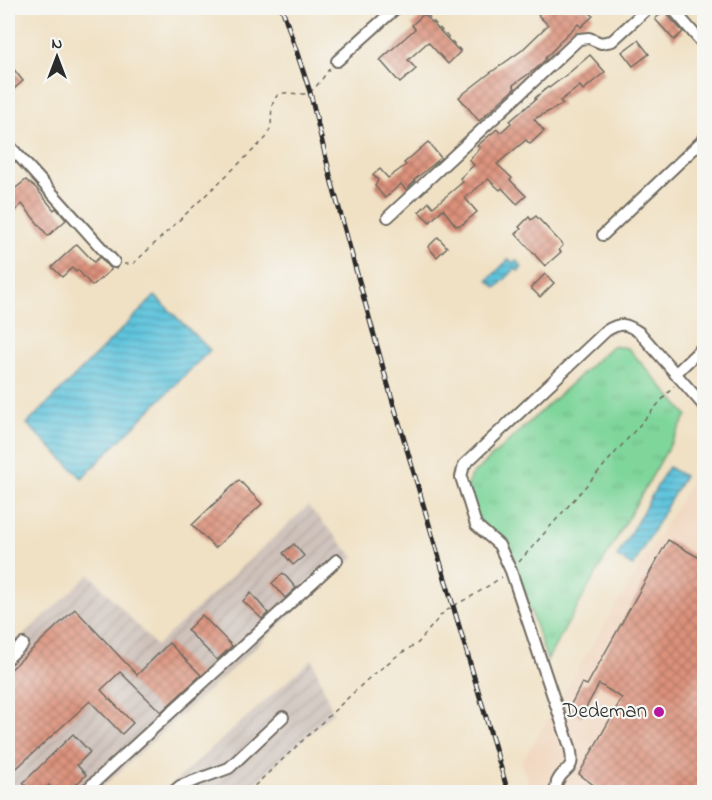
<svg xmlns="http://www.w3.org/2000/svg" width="712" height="800" font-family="'Indie Flower',sans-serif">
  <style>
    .built { fill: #f1d5bd }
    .industrial { fill: url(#industrial-furrows) }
    .grass { fill: url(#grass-tufts); stroke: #558063; stroke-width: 1.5 }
    .water { fill: url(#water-rules); stroke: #457884; stroke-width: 1.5 }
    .building { fill: url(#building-cross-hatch) }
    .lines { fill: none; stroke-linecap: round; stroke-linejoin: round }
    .minor-casing { stroke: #706b61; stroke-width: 14 }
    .path { stroke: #706b61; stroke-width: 1.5; stroke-dasharray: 4.5 4.5; stroke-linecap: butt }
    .minor { stroke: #fff; stroke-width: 10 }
    .rail-casing { stroke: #2b2b2b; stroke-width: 5 }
    .rail { stroke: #f6f6f2; stroke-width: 3; stroke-dasharray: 9; stroke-linecap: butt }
    .poi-dot { fill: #b5179e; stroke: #f6f6f2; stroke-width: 2 }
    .labels { text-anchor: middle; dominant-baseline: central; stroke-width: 4.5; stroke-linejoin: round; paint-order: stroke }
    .poi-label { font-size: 21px; fill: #2b2b2b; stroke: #f6f6f2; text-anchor: end }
  </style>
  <defs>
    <pattern id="industrial-furrows" width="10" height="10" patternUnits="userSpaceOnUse" patternTransform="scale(1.5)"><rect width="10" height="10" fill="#cec1ba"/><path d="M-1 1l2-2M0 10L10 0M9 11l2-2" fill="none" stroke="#b1a6a0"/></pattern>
    <pattern id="grass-tufts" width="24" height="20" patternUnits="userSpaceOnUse" patternTransform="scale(1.5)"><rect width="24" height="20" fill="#7fd69b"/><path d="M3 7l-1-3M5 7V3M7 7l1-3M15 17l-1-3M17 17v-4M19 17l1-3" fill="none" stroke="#6eb886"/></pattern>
    <pattern id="water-rules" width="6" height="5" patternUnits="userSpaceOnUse" patternTransform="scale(1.5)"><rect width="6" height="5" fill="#5fc4dd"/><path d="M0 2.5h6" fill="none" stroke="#4f9fb3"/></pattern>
    <pattern id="building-cross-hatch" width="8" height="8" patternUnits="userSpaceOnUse" patternTransform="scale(1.5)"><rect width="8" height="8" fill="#dc927c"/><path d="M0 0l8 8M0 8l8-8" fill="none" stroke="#b37766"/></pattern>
  </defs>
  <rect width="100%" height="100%" fill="#f6f6f2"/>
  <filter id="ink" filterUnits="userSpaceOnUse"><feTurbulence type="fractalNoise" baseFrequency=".0167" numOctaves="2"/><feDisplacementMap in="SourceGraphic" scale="12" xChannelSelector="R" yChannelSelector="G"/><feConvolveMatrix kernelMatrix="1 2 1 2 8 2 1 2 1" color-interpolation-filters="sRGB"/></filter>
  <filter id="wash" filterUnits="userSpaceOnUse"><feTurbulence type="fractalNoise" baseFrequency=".008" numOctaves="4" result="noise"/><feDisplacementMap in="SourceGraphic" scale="24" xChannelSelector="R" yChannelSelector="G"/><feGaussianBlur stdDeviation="1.35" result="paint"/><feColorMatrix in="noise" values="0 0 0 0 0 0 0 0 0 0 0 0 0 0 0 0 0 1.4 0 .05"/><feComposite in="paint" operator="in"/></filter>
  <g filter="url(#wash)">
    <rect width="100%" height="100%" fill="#f0e1c4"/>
    <polygon class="built" points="704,461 704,792 532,792 521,763"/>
    <g class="industrial">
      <polygon points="308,506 354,557 97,792 8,792 8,650 90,574 156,646"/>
      <polygon points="312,659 333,712 246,792 163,792"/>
    </g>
    <polygon class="grass" points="612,346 628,348 687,415 547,660 515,564 504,547 478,520 467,489 470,477"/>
    <g class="water">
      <polygon points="509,259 513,263 516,260 522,267 518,271 515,269 496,288 488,280"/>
      <polygon points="155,296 210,350 82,478 27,424"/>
      <polygon points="668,467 684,476 633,566 617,557"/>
    </g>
    <g id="blocks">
      <g class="building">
        <polygon points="546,8 586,8 593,16 581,27 578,24 558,43 559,44 545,58 546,59 537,68 513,85 515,88 479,121 459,97 490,73 521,51 548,25 538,15"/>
        <polygon points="664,11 683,32 674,40 655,19"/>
        <polygon points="424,14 460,52 448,64 428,42 408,60 416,69 400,83 380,60 415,29 412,25"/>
        <polygon points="638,40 649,54 633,66 622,52"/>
        <polygon points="590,55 605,72 583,90 580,86 560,101 563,104 534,119 544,131 530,144 526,140 497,164 512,178 510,180 526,196 517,204 502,188 500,190 488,179 465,198 477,212 463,224 456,226 443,209 430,222 419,212 429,202 433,207 463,182 460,178 474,165 469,160 480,148 477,146 497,129 500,133 511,123 510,121 536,99 535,98 548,87 549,88 570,72"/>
        <polygon points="8,62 23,81 8,94"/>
        <polygon points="428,142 441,158 414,180 415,181 406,190 401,184 385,198 375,186 378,180 373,175 380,169 388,178 406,165 404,163"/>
        <polygon points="26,180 36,188 54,210 56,208 66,220 48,236 22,204 15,211 8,203 8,194"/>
        <polygon points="536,216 563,245 559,250 561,252 545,266 516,234 521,229 519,227 529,217 531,220"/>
        <polygon points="438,237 447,247 437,257 428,247"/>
        <polygon points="77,244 94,262 100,257 111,270 92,286 78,270 76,272 72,268 62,277 52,267"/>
        <polygon points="545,274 554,283 540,297 531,288"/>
        <polygon points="239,480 262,504 215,548 192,525"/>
        <polygon points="668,540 705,561 705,792 603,792 579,774 622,698 599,684 581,717 568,710 582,683 587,685"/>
        <polygon points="294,544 304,556 293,565 283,553"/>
        <polygon points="283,573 296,588 285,598 272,583"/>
        <polygon points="251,593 268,613 262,619 243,601"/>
        <polygon points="75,609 137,675 169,643 201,675 161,712 120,672 101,690 133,723 122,734 90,701 8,776 8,672"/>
        <polygon points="202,615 232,646 217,660 187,630"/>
        <polygon points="73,734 90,752 77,765 86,775 68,792 57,792 49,785 41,792 32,792 23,783"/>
      </g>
    </g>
  </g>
  <g filter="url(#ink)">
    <use href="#blocks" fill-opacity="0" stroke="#706b61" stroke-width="1.5"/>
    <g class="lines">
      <g class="minor-casing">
        <g id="minor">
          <polyline points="672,8 704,45"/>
          <polyline points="337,61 396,8"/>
          <polyline points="8,144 114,262"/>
          <polyline points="388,217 579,39 589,38 601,43 612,41 648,8"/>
          <polyline points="603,235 704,139"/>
          <polyline points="675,374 704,346"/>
          <polyline points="8,658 23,644"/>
          <polyline points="84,792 337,560"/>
          <polyline points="173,792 180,786 229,768 283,717"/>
          <path d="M 555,792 C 555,792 557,783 557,782 C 565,765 576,773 570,747 L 511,571 L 499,545 L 476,525 L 461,477 L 464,465 L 606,331 C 621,322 626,323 640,333 L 704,406"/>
        </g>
      </g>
      <g class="path">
        <polyline points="421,8 461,51"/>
        <path d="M 124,264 L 133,264 L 266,138 C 268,134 270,130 271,125 C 272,116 270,105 276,97 C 284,88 298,97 308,93 C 316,89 324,76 330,68"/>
        <polyline points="699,415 704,422"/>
        <polyline points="519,562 674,386"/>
        <polyline points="248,792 368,679 398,655 418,643 441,615 453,606 474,595 502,577"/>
      </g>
      <use href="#minor" class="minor"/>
      <g class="rail-casing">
        <polyline id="rail" points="282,8 310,92 332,183 385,375 508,792"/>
      </g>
      <use href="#rail" class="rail"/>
    </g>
  </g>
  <circle class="poi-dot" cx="659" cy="712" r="6"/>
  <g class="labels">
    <g class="poi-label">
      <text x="647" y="712">Dedeman</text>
    </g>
  </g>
  <rect width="712" height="800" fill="none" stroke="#f6f6f2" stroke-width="30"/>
  <g transform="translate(57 57)" stroke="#f6f6f2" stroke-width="4.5" paint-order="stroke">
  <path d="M0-4.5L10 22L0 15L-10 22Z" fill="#2b2b2b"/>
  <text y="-9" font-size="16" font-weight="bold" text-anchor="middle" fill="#2b2b2b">N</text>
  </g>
</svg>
